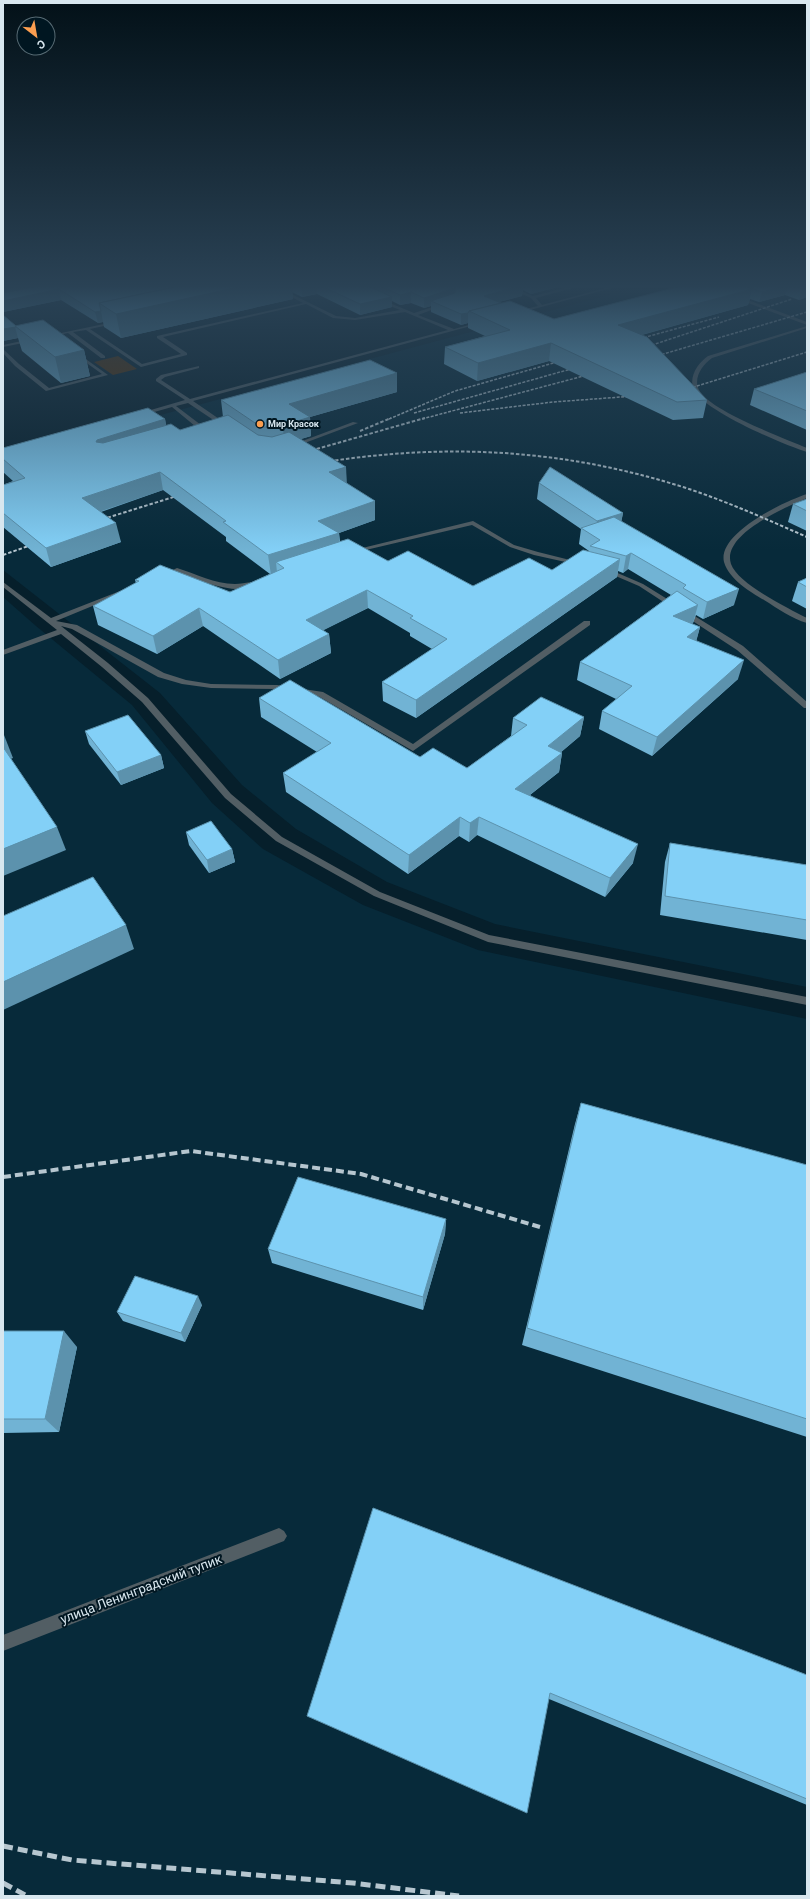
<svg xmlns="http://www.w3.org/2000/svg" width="810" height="1899" font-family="Roboto,sans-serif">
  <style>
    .built { fill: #072a3a }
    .green { fill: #5b2e00 }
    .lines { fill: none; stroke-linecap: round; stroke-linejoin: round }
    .minor { fill: #525e64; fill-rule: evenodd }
    .rail-far3 { stroke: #b6c6cf; stroke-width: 1.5; stroke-dasharray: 3 1.5; stroke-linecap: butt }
    .rail-far2 { stroke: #b6c6cf; stroke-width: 2; stroke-dasharray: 3.5 2; stroke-linecap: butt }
    .rail-far1 { stroke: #b6c6cf; stroke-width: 4; stroke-dasharray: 8 4; stroke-linecap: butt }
    .rail { stroke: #b6c6cf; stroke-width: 5; stroke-dasharray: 10 5; stroke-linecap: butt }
    .wall { fill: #71b3d4 }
    .shaded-wall { fill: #5c92ad }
    .building { fill: #83d0f7; stroke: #5c92ad }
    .poi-dot { fill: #fb9e50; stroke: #001621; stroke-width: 1.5 }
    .labels { text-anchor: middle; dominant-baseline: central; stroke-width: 4; stroke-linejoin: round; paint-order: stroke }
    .far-poi-label { font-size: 9px; font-weight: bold; fill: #d8e7ef; stroke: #001621; text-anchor: start }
    .near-street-label { font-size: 13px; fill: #d8e7ef; stroke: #001621 }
  </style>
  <rect width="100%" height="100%" fill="#061f2b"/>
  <g class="built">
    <polygon points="647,285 807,285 807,987 495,924 387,882 296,829 242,785 160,693 3,570 3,457"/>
    <polygon points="3,597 36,626 132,705 212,803 263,849 363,905 478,950 807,1019 807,1896 3,1896"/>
  </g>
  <polygon class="green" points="118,356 137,369 113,375 94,362"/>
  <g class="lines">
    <g class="minor">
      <polygon points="501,285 506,285 533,296 577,285 584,285 536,298 542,305 617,285 623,285 519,313 517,311 538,306 531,298"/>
      <polygon points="281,289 336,316 355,318 400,310 378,301 380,299 414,313 445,303 445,305 418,315 454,329 480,322 482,323 193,401 228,425 228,427 224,427 188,403 176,406 201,425 200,429 190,435 187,433 195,427 195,426 172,407 140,416 137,414 185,400 156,381 156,379 161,375 199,366 199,368 165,377 161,380 190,399 448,330 405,312 355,320 333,318 306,304 163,337 187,353 187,355 141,367 86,330 73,332 105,356 105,358 101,358 68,333 49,337 47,336 118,321 118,323 90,329 142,364 181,354 157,338 157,336 303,303 280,291"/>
      <polygon points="737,296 807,322 807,325 735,298"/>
      <path d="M 807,326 L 807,328 L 712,358 C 702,365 693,378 699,390 C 710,411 784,438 807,448 L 807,452 C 784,445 704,411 694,390 C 688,377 698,363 708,356 Z"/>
      <polygon points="31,339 33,341 3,347 3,345"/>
      <polygon points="3,349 19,364 49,388 102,374 74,354 76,352 108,375 46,391 15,366 3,353"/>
      <polygon points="353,422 358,423 294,447 289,446"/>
      <path d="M 807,494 L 807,498 C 787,507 721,534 731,564 C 738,584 788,608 807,618 L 807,623 C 792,619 777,608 764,600 C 750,592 729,579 724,562 C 717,533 785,501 807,494 Z"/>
      <polygon points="473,521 514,545 538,552 582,563 579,565 534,555 510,547 472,525 353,553 350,551"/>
      <path d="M 177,568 C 197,574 214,584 235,584 C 242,584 254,580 259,584 C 241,598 196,580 177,572 L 163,578 L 160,576 Z"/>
      <polygon points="606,568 643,584 743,646 807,702 807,708 804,708 737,650 639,586 604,571 603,570"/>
      <polygon points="3,582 51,618 120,591 124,591 124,593 56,621 77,625 164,673 186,680 211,684 277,685 323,692 413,744 584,621 590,621 590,625 413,751 318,696 277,689 211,688 182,684 158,677 72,629 61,626 108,663 148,698 231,794 282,837 380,892 489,935 807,997 807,1005 488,942 374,896 276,841 225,798 142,702 102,667 61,634 3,655 3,650 57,630 3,587"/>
      <polygon points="279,1528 284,1531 287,1536 284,1541 3,1651 3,1635"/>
    </g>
    <g class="rail-far3">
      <polyline points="635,340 719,317"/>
      <polyline points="643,348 792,299"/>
      <polyline points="653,357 807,312"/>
      <polyline points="684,390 807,352"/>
      <polyline points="414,413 578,367"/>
      <polyline points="460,413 553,402 635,396"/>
      <polyline points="389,419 455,391 564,360"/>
      <polyline points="422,419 591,374"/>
    </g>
    <g class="rail-far2">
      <polyline points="360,431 391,418"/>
      <polyline points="306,452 425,418"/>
      <path d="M 324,462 C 448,443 563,449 683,487 C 726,501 766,519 807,537"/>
      <polyline points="97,521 183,494"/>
      <polyline points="3,555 37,543"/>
    </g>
    <polyline class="rail-far1" points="3,1177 191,1151 361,1174 540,1227"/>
    <g class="rail">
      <polyline points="3,1846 72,1860 353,1883 459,1896"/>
      <polyline points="3,1883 27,1896"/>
    </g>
  </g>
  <g class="wall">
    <polygon points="3,285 565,285 531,294 523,290 522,296 499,302 554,319 684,285 807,285 807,297 799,300 785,295 759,302 750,299 748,305 642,335 707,400 703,418 673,420 549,361 477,381 444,364 445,347 485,336 468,328 468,323 461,325 431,312 431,306 424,308 411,303 400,305 392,301 392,307 360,315 317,294 302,297 292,292 293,299 121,338 104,327 103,322 98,323 61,300 3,312"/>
    <polygon points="3,315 16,326 84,350 90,376 61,383 22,351 18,338 3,341"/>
    <polygon points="807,372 807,430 750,405 754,389"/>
    <polygon points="397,373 397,392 310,417 311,436 301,439 347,484 375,501 375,520 339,533 340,541 388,561 473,586 552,570 589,551 579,544 581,529 537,499 539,483 623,513 621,522 734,605 703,619 696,615 693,623 692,624 700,627 696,641 738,679 652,756 599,729 602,711 616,699 577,680 580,662 671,595 628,569 623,573 618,571 617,577 416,718 383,701 382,682 432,649 410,636 410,633 368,608 323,630 329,634 331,653 280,679 203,626 157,654 98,625 93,606 136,583 135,580 230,592 270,574 226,541 226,537 163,490 101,512 121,542 51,567 3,527 3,485 13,481 3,472 3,448 165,419 166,425 180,430 223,417 221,400"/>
    <polygon points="807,499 807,531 788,522 793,504"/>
    <polygon points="807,578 807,609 792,601 798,582"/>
    <polygon points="259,698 420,757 467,768 511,736 513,718 584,717 580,736 561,752 562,753 559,772 530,795 633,863 605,897 477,835 469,842 459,836 408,874 286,792 283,773 317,752 261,717"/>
    <polygon points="85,731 161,755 164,768 121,785 89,744"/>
    <polygon points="186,832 232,849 235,862 209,873 189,845"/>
    <polygon points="670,843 807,865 807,940 660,915 665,862"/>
    <polygon points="581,1103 807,1165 807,1437 522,1345 575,1124"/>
    <polygon points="446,1219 445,1234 423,1310 272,1263 268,1249"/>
    <polygon points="202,1305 185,1342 123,1321 117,1312"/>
    <polygon points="3,1331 77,1347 59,1432 3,1433"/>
    <polygon points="373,1508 807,1675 807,1805 549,1699"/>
  </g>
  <g class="shaded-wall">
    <polygon points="20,285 73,285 3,299 3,288"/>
    <polygon points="224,285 292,285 293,299 121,338 116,314"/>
    <polygon points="310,285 316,285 317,294 302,297 301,287"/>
    <polygon points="523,285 522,296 483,306 484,296"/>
    <polygon points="532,285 565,285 531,294"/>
    <polygon points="788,285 785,295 759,302 762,292"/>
    <polygon points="455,288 455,299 431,301 431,306 424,308 424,298"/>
    <polygon points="807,288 807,297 799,300 802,289"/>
    <polygon points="59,289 61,300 3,312 3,301"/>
    <polygon points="752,289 748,305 616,342 618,325"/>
    <polygon points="411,292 411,303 400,305 400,295"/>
    <polygon points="392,297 392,307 360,315 360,304"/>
    <polygon points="101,311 103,322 98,323 95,312"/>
    <polygon points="468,313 468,323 461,325 461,314"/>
    <polygon points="15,327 18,338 3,341 3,329"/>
    <polygon points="551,343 549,361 477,381 478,363"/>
    <polygon points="84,350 90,376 61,383 55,357"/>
    <polygon points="397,373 397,392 310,417 311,436 284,444 283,427 281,427 289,404"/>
    <polygon points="165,419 168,437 102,458 96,442 97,440"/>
    <polygon points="346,467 347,485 329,472"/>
    <polygon points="160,472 163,490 87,516 82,498"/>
    <polygon points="375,501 375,520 339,533 340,552 276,562 277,573 271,575 268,555 318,521"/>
    <polygon points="623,513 620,529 594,537 597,521"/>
    <polygon points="116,523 121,542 51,567 46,548"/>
    <polygon points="631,553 628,569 623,573 626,556"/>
    <polygon points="620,559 617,577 416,718 416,700"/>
    <polygon points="739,589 734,605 703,619 707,602"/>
    <polygon points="367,590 368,608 308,638 306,620"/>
    <polygon points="698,605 693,623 669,634 673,616"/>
    <polygon points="199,608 203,626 157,654 153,636"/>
    <polygon points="700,627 695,646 687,637"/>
    <polygon points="329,634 331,653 280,679 278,660"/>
    <polygon points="744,660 738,679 652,756 657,737"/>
    <polygon points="584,717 580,736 546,765 548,746"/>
    <polygon points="3,735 4,735 13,758 6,761 3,754"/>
    <polygon points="562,753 559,772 513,808 515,789"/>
    <polygon points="161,755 164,768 121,785 117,772"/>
    <polygon points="460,817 459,836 408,874 409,855"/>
    <polygon points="479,817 477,835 469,842 470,823"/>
    <polygon points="57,827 66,850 3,876 3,849"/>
    <polygon points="638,844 633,863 605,897 610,878"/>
    <polygon points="232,849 235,862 209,873 207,860"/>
    <polygon points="126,925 134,949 3,1010 3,982"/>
    <polygon points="446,1219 445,1234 423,1310 423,1297"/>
    <polygon points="198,1296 202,1305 185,1342 181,1333"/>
    <polygon points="64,1331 77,1347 59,1432 45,1419"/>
  </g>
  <g class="building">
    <polygon points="3,285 20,285 3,288"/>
    <polygon points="43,285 184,285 99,303 101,311 95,312 59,289 3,301 3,293"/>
    <polygon points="184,285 248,285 116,314 99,303"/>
    <polygon points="298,285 310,285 301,287"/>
    <polygon points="319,285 366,285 392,297 360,304"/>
    <polygon points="378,285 523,285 484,296 501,303 469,311 468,313 461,314 431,301 455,293 455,288 424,298 411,292 400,295"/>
    <polygon points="685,285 742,285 752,289 618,325 647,337 707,400 677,402 551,343 478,363 445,347 510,330 469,311 510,301 554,319"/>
    <polygon points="743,285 787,285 762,292"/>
    <polygon points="789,285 807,285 807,288 802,289"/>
    <polygon points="3,315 16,326 15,326 16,327 3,329"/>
    <polygon points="43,320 84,350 55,357 15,326"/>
    <polygon points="370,360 397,373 289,404 310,417 281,426 283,427 261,427 221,400"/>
    <polygon points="807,372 807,411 754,389"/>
    <polygon points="148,408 165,419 97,440 96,442 103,443 171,424 180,430 228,415 258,435 272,437 289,432 346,467 329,472 375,501 318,521 339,533 268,555 223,522 226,521 160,472 82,498 116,523 46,548 3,513 3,485 25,478 3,459 3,448"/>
    <polygon points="550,467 623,513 597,521 539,483"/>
    <polygon points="807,499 807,511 793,504"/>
    <polygon points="614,517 739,589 707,602 683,588 686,585 631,553 626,556 590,546 600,540 581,528"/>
    <polygon points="348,539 388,561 408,551 473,586 529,558 552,570 583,550 620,559 416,700 382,682 447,639 410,618 413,616 367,590 306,620 329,634 278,660 199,608 153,636 93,606 139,581 135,580 160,565 230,592 284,568 276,562"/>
    <polygon points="807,578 807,587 798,582"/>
    <polygon points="677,591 698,605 673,616 700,627 687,637 744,660 657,737 602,711 632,686 580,662"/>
    <polygon points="290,680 420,757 433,748 467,768 527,725 513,718 541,697 584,717 548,746 562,753 515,789 638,844 610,878 479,817 470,823 460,817 409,855 283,773 331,743 259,698"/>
    <polygon points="128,715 161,755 117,772 85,731"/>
    <polygon points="3,747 57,827 3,849"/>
    <polygon points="211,821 232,849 207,860 186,832"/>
    <polygon points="670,843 807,865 807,920 665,896"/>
    <polygon points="93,877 126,925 3,982 3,916"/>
    <polygon points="581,1103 807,1165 807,1419 527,1328"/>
    <polygon points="298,1177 446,1219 423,1297 268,1249"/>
    <polygon points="135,1276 198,1296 181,1333 117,1312"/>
    <polygon points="3,1331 64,1331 45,1419 3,1419"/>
    <polygon points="373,1508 807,1675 807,1799 550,1693 527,1813 307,1716"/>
  </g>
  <linearGradient id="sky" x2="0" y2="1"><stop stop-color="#031118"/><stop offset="0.52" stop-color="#2a4255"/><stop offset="1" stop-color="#2a4255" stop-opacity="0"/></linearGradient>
  <rect width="810" height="551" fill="url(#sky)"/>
  <circle class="poi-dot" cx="260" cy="424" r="4"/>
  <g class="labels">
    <g class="far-poi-label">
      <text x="268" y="424">Мир Красок</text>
    </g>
    <g class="near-street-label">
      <text transform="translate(141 1589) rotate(-21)">улица Ленинградский тупик</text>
    </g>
  </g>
  <rect width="810" height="1899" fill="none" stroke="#d8e7ef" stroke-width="8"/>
  <g transform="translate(36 36) rotate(149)"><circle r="19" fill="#001621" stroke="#566a73"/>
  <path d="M0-3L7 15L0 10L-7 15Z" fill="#fb9e50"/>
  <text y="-6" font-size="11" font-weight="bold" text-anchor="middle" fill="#d8e7ef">С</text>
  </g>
</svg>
